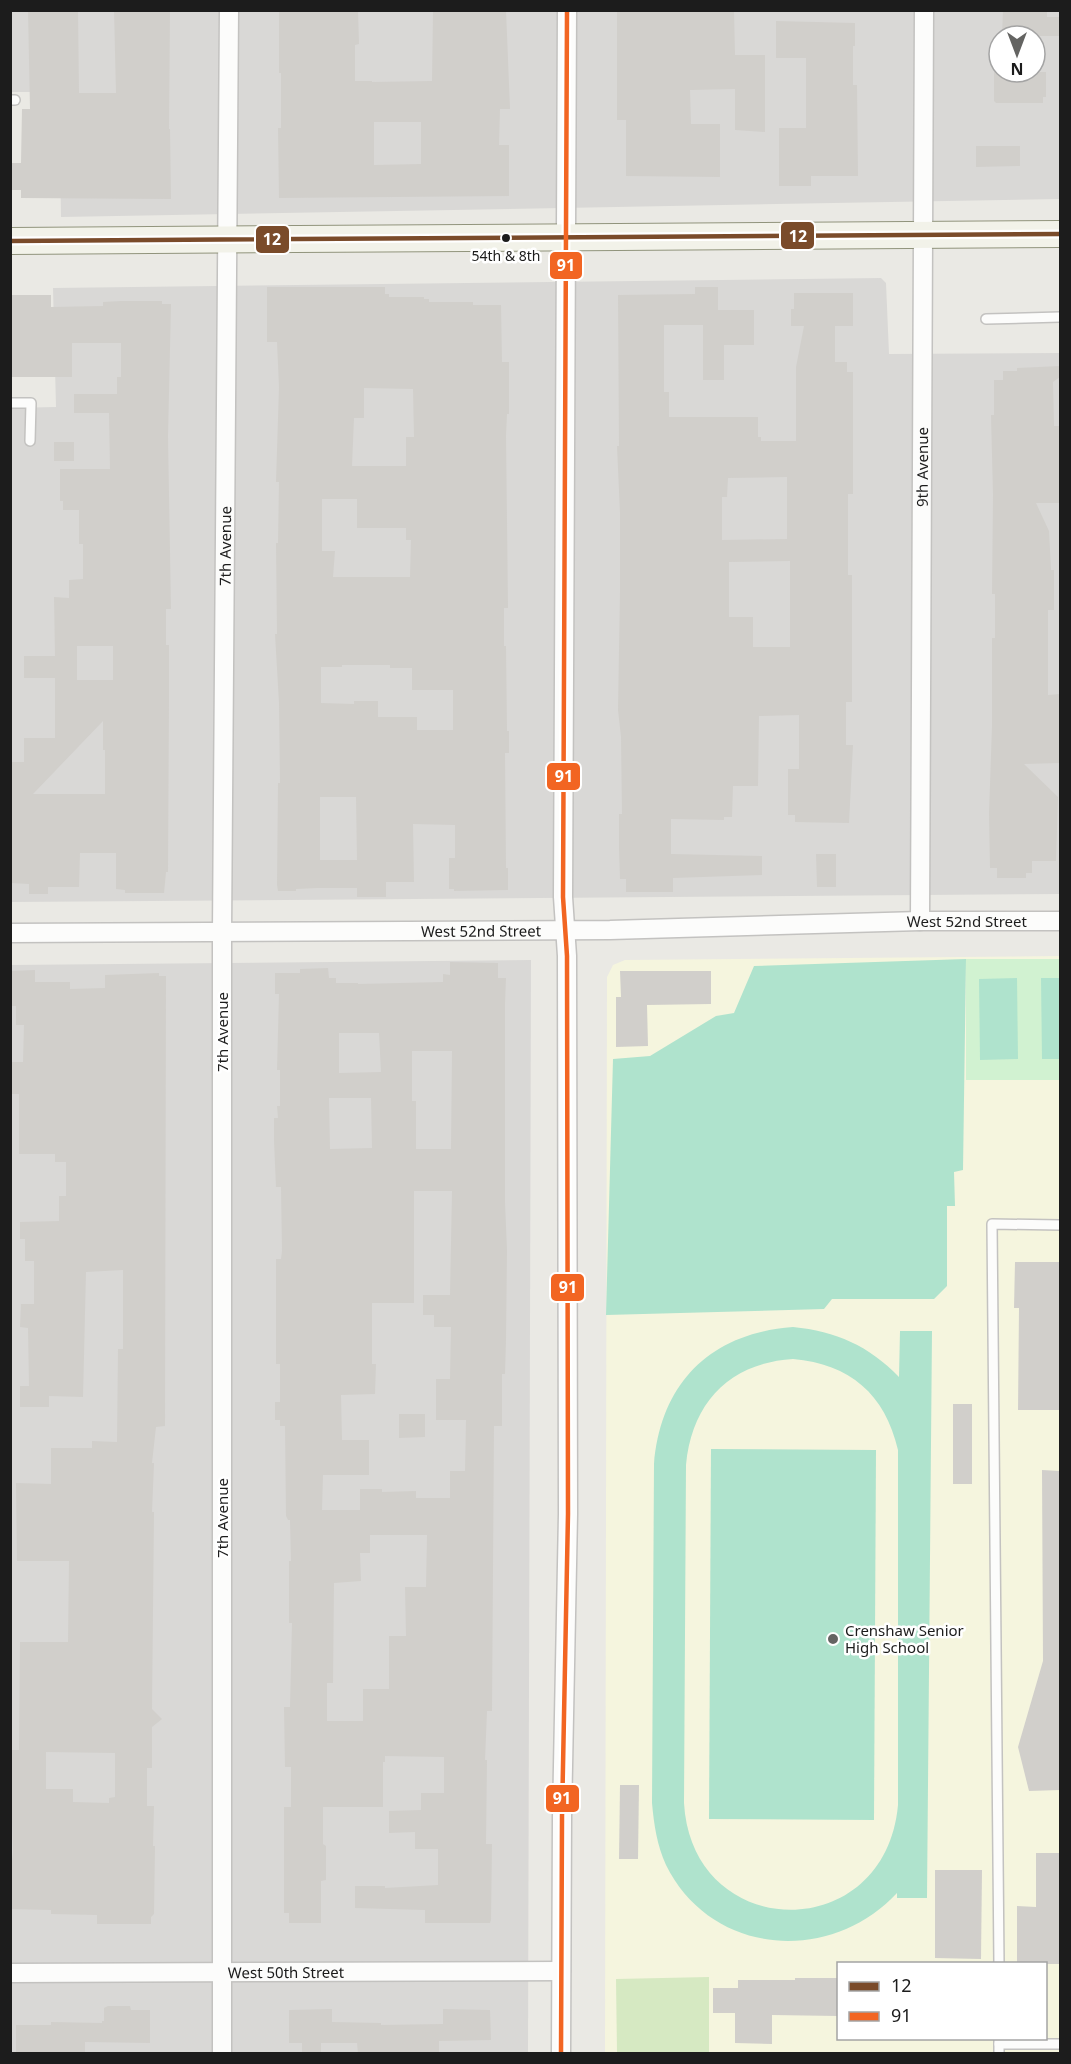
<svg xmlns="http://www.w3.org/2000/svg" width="1071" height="2064" font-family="'Noto Sans',sans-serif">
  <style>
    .residential { fill: #d9d8d6; fill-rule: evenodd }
    .education { fill: #f5f5de; fill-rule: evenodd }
    .grass { fill: #d6e9c2 }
    .park { fill: #d1f2d1 }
    .pitch { fill: #afe3cd; fill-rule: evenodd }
    .building { fill: #d1cfcb; fill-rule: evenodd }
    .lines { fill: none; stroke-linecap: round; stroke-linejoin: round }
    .lane-casing { stroke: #c3c2c0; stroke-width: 12 }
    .street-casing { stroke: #c3c2c0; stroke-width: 21 }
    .secondary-casing { stroke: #91947c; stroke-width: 28 }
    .lane { stroke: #fcfcfb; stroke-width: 9 }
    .street { stroke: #fcfcfb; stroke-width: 18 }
    .secondary { stroke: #f2f2e9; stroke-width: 26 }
    .bus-1-casing { stroke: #fff; stroke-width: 9 }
    .bus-2-casing { stroke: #fff; stroke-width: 9 }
    .bus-1 { stroke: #7a4b2a; stroke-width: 4.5 }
    .bus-2 { stroke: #f26522; stroke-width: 4.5 }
    .bus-dot { fill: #1c1c1c; stroke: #fff; stroke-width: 2 }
    .poi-dot { fill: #646462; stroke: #fff; stroke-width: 2 }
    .labels { text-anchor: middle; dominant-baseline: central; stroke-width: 5; stroke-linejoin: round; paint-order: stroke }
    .bus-label { font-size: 14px; fill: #1c1c1c; stroke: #fff }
    .street-label { font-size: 15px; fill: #1c1c1c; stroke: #fff }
    .poi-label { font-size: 15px; fill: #1c1c1c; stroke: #fff; text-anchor: start }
    .line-badge { stroke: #fff; stroke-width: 2 }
    .badge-label { font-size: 16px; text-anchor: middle; font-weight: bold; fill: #fff }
  </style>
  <rect width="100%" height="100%" fill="#eae9e4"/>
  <g class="residential">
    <path d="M 10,11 L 1060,11 L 1060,199 L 61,217 L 59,92 L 11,92 ZM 999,36 L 1035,36 L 1035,72 L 999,72 Z"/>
    <polygon points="881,278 886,283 889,354 1060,353 1060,894 11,902 10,408 56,407 53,288"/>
    <polygon points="531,960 528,2053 11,2053 10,965"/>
  </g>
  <path class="education" d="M 1060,956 L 1060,2053 L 605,2054 L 607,977 L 613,965 L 625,960 ZM 838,1964 L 1046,1964 L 1046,2038 L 838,2038 Z"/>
  <polygon class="grass" points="709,1977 709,2053 617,2053 616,1979"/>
  <rect class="park" x="966" y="959" width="94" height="121"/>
  <g class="pitch">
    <polygon points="966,959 963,1170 954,1172 955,1206 947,1206 947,1286 934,1299 832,1299 824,1309 606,1315 613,1059 650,1056 716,1016 734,1013 754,966"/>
    <polygon points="1017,978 1018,1059 980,1060 979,979"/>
    <polygon points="1041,978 1060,978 1060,1059 1042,1059"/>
    <path d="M 793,1327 C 836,1331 869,1346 899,1377 L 900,1331 L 932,1331 L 927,1898 L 897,1898 L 897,1893 C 830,1965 711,1956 666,1865 C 657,1845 654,1825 652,1803 L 654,1464 C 661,1382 711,1333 793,1327 ZM 793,1359 C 850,1364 885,1394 898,1450 L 898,1805 C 885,1947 692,1943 684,1803 L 686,1465 C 692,1402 730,1363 793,1359 Z"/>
    <polygon points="711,1449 876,1450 874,1820 709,1819"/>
  </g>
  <g class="building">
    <polygon points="28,10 78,10 79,93 116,93 114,10 170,10 169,129 170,129 171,199 21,198 21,190 10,190 10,163 21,163 22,109 30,109"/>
    <path d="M 279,10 L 358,10 L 359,44 L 355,45 L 355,81 L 372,81 L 372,82 L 432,81 L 433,12 L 506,10 L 510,109 L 500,109 L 499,145 L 509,145 L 509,196 L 279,198 L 278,128 L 281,128 L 281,73 L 279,73 ZM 374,122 L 421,122 L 421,164 L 374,165 Z"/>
    <polygon points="617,10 734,10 735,55 765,55 765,132 735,130 735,89 690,90 691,124 720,124 720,177 626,176 626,120 617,120"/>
    <polygon points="1003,10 1047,10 1047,17 1060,17 1060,36 1002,36"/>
    <polygon points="776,21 855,23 855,46 853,46 853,85 857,85 858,176 811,176 811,186 779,186 779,128 806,128 806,58 776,58"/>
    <polygon points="994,72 1046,72 1046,97 1043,97 1043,103 996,103 994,101"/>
    <polygon points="976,146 1020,146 1020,166 976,167"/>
    <path d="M 267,287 L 385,287 L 385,294 L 389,294 L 389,297 L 424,297 L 424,299 L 429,299 L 429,302 L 473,302 L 473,305 L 501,305 L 502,362 L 509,362 L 509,414 L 507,414 L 506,435 L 508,608 L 504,608 L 504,646 L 506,646 L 507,731 L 509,731 L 509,753 L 505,753 L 506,868 L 508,868 L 508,890 L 454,891 L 454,889 L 449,889 L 449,858 L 455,858 L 455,825 L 413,824 L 414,882 L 386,882 L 386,897 L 357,897 L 357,888 L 317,888 L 296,889 L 296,891 L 278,891 L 277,885 L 278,783 L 280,783 L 279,703 L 275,634 L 277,634 L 276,543 L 278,543 L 279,482 L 276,482 L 279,387 L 277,342 L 267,342 ZM 364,388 L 413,389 L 414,437 L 406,437 L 406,466 L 352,466 L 354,418 L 364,418 ZM 322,499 L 357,499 L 357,528 L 406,528 L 406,540 L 411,540 L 410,577 L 333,577 L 335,551 L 322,551 ZM 342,665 L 390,665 L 390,668 L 412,668 L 412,690 L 453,690 L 453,730 L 417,730 L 417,717 L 378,717 L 378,701 L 354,701 L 354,704 L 321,703 L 321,667 L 342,667 ZM 320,797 L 356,797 L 357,860 L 320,860 Z"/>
    <path d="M 695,287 L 718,287 L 718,310 L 754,310 L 754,345 L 724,345 L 724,380 L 703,380 L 703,325 L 664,325 L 664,392 L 669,392 L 669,417 L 758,417 L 758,437 L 761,437 L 761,441 L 796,441 L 796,367 L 804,326 L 791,326 L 791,309 L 794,309 L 794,293 L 853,293 L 853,326 L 835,326 L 835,362 L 847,362 L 847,372 L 853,372 L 853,494 L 848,494 L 848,575 L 852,575 L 852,702 L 846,702 L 846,745 L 853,745 L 849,823 L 795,822 L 795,815 L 788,815 L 788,769 L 799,769 L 799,715 L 759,716 L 758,786 L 733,786 L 732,817 L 724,817 L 724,820 L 671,819 L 671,854 L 762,856 L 762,875 L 673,878 L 673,892 L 626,892 L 626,879 L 620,879 L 619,848 L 619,814 L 622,814 L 621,737 L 618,710 L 620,592 L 620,513 L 617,446 L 619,446 L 618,295 L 695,294 ZM 787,477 L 787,539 L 722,540 L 722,497 L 727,497 L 728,478 ZM 790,561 L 790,647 L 753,647 L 753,617 L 729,617 L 729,562 Z"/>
    <path d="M 11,295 L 51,295 L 51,307 L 103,306 L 103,302 L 121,301 L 162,301 L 162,304 L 171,304 L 168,437 L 171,609 L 166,609 L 166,645 L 169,645 L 169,700 L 168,872 L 166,872 L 164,893 L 125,893 L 125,890 L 116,889 L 116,853 L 80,853 L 79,887 L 48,887 L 48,894 L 29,894 L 29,884 L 10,883 L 10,762 L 24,762 L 24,738 L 55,738 L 55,678 L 24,678 L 24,656 L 55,656 L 54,597 L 69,598 L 69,580 L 83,579 L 83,544 L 79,544 L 79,510 L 63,510 L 63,501 L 60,501 L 60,469 L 110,469 L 109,413 L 74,413 L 74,394 L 117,394 L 117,377 L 121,377 L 121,343 L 72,343 L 72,377 L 11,377 ZM 77,646 L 113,646 L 113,680 L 77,680 ZM 103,721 L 103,750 L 105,750 L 105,794 L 33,794 Z"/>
    <polygon points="1060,366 1060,377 1053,382 1054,426 1060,426 1060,503 1036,503 1049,531 1051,570 1054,570 1054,610 1048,610 1048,695 1060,694 1060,763 1024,764 1058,797 1056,861 1032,861 1032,873 1026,873 1026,878 997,878 997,868 990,868 989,814 992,726 992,638 995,638 995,594 992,594 993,495 991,415 994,415 994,380 1003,380 1003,371 1017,371 1017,368"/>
    <rect x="54" y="442" width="20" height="19"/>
    <polygon points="816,854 836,854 836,887 817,887"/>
    <path d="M 450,962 L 498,963 L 498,978 L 506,978 L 505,1004 L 505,1203 L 507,1250 L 506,1340 L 505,1374 L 502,1374 L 502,1426 L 494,1426 L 492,1711 L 487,1711 L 485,1760 L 487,1760 L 486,1844 L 492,1844 L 491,1920 L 490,1923 L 425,1923 L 425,1910 L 355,1908 L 355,1886 L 385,1886 L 385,1888 L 438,1885 L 438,1849 L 415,1849 L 415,1832 L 389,1833 L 389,1811 L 421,1810 L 421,1793 L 444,1793 L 444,1757 L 385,1756 L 385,1762 L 383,1762 L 383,1807 L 323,1807 L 323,1844 L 326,1846 L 326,1880 L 321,1881 L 321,1923 L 289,1923 L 289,1913 L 284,1913 L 284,1807 L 291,1807 L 291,1767 L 285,1767 L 284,1707 L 290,1707 L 292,1623 L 289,1623 L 289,1561 L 291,1561 L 290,1520 L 288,1520 L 286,1516 L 285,1426 L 280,1426 L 280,1420 L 275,1420 L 275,1402 L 280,1402 L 280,1364 L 276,1364 L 276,1259 L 281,1259 L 282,1251 L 281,1187 L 276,1187 L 274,1141 L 274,1118 L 278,1118 L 277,1106 L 280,1106 L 280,1070 L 277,1070 L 279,994 L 275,994 L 275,973 L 300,973 L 300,969 L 328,968 L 329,978 L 336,978 L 336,983 L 358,983 L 358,984 L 443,982 L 443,974 L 450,975 ZM 339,1033 L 379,1033 L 381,1072 L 339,1073 ZM 412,1051 L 452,1051 L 451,1149 L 416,1149 L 416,1101 L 412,1101 ZM 329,1098 L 371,1098 L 372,1148 L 330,1149 ZM 414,1191 L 452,1191 L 450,1295 L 423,1295 L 423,1315 L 434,1315 L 434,1327 L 451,1327 L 450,1379 L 436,1379 L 436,1420 L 466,1420 L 465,1471 L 450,1471 L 450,1498 L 416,1498 L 416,1491 L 382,1492 L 382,1489 L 360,1489 L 360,1510 L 322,1510 L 323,1475 L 369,1475 L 369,1440 L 342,1440 L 341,1395 L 375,1394 L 376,1364 L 372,1364 L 372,1303 L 414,1303 ZM 370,1535 L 427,1535 L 426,1587 L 405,1587 L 406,1636 L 389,1636 L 389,1689 L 363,1689 L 363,1721 L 327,1721 L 327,1683 L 333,1683 L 334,1583 L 361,1581 L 360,1553 L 370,1553 Z"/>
    <path d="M 35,970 L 35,982 L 70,982 L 70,989 L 105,988 L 105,975 L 159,973 L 159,976 L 166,976 L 165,1426 L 156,1427 L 152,1463 L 154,1463 L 152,1512 L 154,1512 L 152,1709 L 162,1719 L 152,1727 L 152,1768 L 147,1768 L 147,1806 L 154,1806 L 153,1846 L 155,1846 L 154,1914 L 151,1917 L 151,1924 L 97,1924 L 97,1915 L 51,1914 L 51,1910 L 10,1909 L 10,1876 L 13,1852 L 10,1750 L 19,1750 L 20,1642 L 68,1642 L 69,1561 L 17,1561 L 16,1483 L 51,1484 L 51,1448 L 92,1448 L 92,1441 L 117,1442 L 118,1349 L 123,1349 L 123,1270 L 86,1272 L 83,1397 L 49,1396 L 49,1407 L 20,1407 L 20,1386 L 29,1386 L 28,1328 L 20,1327 L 21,1304 L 34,1304 L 34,1261 L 25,1261 L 25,1239 L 20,1239 L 20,1222 L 59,1221 L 59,1196 L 66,1196 L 66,1162 L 55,1162 L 55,1154 L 19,1154 L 19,1094 L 10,1094 L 10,1062 L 23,1062 L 24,1025 L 16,1025 L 16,1006 L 10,1006 L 10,971 ZM 46,1752 L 115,1753 L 115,1797 L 109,1798 L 109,1803 L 73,1802 L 73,1789 L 46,1789 Z"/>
    <polygon points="620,971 711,971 711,1004 647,1005 648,1046 616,1047 616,997 621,997"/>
    <polygon points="1015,1262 1060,1262 1060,1410 1018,1410 1019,1308 1014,1308"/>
    <rect x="953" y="1404" width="19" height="80"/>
    <polygon points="399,1414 425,1414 425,1437 399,1438"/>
    <polygon points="1042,1470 1060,1471 1060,1790 1029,1791 1018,1747 1043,1661"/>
    <polygon points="620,1785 639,1785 638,1859 619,1859"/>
    <polygon points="1036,1853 1060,1853 1060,1964 1017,1964 1017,1906 1036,1907"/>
    <polygon points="935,1870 982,1870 981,1959 935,1958"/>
    <polygon points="795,1978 838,1978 838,2016 772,2015 772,2044 735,2043 735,2013 713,2013 713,1988 738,1988 738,1980 795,1980"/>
    <polygon points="108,2006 130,2006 131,2010 150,2010 150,2043 85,2042 85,2054 16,2054 16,2025 51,2025 51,2022 102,2023 102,2021 104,2021 104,2008"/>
    <polygon points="332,2009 332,2022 381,2023 381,2025 443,2024 443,2009 490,2010 491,2040 439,2041 439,2054 358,2054 357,2043 321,2043 321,2054 302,2054 302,2043 289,2043 289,2010"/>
  </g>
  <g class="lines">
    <g class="lane-casing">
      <g id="lane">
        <polyline points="10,100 15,100"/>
        <polyline points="986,319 1060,317"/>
        <polyline points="10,403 31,403 30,441"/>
        <polyline points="999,1964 992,1224 1060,1225"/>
        <polyline points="999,2038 999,2054"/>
        <polyline points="999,2044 1060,2044"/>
      </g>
    </g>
    <g class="street-casing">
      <g id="street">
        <path id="s1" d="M 920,921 L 924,10"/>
        <path id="s2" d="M 10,933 L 610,930 L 920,921 L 1060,921"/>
        <path id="s3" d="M 10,1973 L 561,1971"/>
        <path id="s4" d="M 222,2054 L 222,931 L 229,10"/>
        <polyline points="561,2054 562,1817 568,1514 567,956 563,897 567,10"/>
      </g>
    </g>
    <g class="secondary-casing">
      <polyline id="secondary" points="10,241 1060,234"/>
    </g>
    <use href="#lane" class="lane"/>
    <use href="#street" class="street"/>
    <use href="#secondary" class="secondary"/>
    <g class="bus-1-casing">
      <polyline id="bus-1" points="10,241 1060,234"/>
    </g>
    <g class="bus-2-casing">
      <polyline id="bus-2" points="561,2054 562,1817 568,1514 567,956 563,897 567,10"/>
    </g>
    <use href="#bus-1" class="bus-1"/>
    <use href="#bus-2" class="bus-2"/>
  </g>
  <circle class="bus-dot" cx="506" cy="238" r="5"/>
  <circle class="poi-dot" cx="833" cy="1639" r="6"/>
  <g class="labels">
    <g class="bus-label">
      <text x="506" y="255">54th &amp; 8th</text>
    </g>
    <g class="street-label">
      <text stroke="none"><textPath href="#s1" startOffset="454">9th Avenue</textPath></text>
      <text stroke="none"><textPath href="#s4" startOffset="1508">7th Avenue</textPath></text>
      <text stroke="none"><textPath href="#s2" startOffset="957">West 52nd Street</textPath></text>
      <text stroke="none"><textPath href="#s2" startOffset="471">West 52nd Street</textPath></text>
      <text transform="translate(222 1032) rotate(-90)">7th Avenue</text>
      <text transform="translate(222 1518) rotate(-90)">7th Avenue</text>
      <text stroke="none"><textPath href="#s3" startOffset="276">West 50th Street</textPath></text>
    </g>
    <g class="poi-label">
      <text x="845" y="1630">Crenshaw Senior<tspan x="845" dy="17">High School</tspan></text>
    </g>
  </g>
  <g class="line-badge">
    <rect x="780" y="221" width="35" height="29" rx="6" fill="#7a4b2a"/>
    <rect x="255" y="225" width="35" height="29" rx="6" fill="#7a4b2a"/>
    <rect x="549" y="251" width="34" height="29" rx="6" fill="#f26522"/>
    <rect x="546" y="762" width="35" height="29" rx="6" fill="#f26522"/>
    <rect x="550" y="1273" width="35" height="29" rx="6" fill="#f26522"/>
    <rect x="545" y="1784" width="35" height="29" rx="6" fill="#f26522"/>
  </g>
  <g class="badge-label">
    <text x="798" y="242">12</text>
    <text x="272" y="245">12</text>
    <text x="566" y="271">91</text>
    <text x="564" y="782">91</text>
    <text x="568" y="1293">91</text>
    <text x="562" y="1804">91</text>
  </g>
  <rect width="1071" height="2064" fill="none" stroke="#1c1c1c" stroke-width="24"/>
  <rect x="837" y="1962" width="210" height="78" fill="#ffffff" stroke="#a4a4a4" stroke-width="1.5"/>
  <rect x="849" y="1982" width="30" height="9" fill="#7a4b2a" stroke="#a4a4a4" stroke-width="1.5"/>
  <text x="891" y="1992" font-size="18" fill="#1c1c1c">12</text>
  <rect x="849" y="2012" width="30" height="9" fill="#f26522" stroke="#a4a4a4" stroke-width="1.5"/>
  <text x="891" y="2022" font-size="18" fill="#1c1c1c">91</text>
  <g transform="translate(1017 54) rotate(180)"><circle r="28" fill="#ffffff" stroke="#a4a4a4" stroke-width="1.5"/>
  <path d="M0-4.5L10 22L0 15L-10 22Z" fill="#646462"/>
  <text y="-9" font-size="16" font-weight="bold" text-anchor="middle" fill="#1c1c1c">N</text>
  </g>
</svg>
